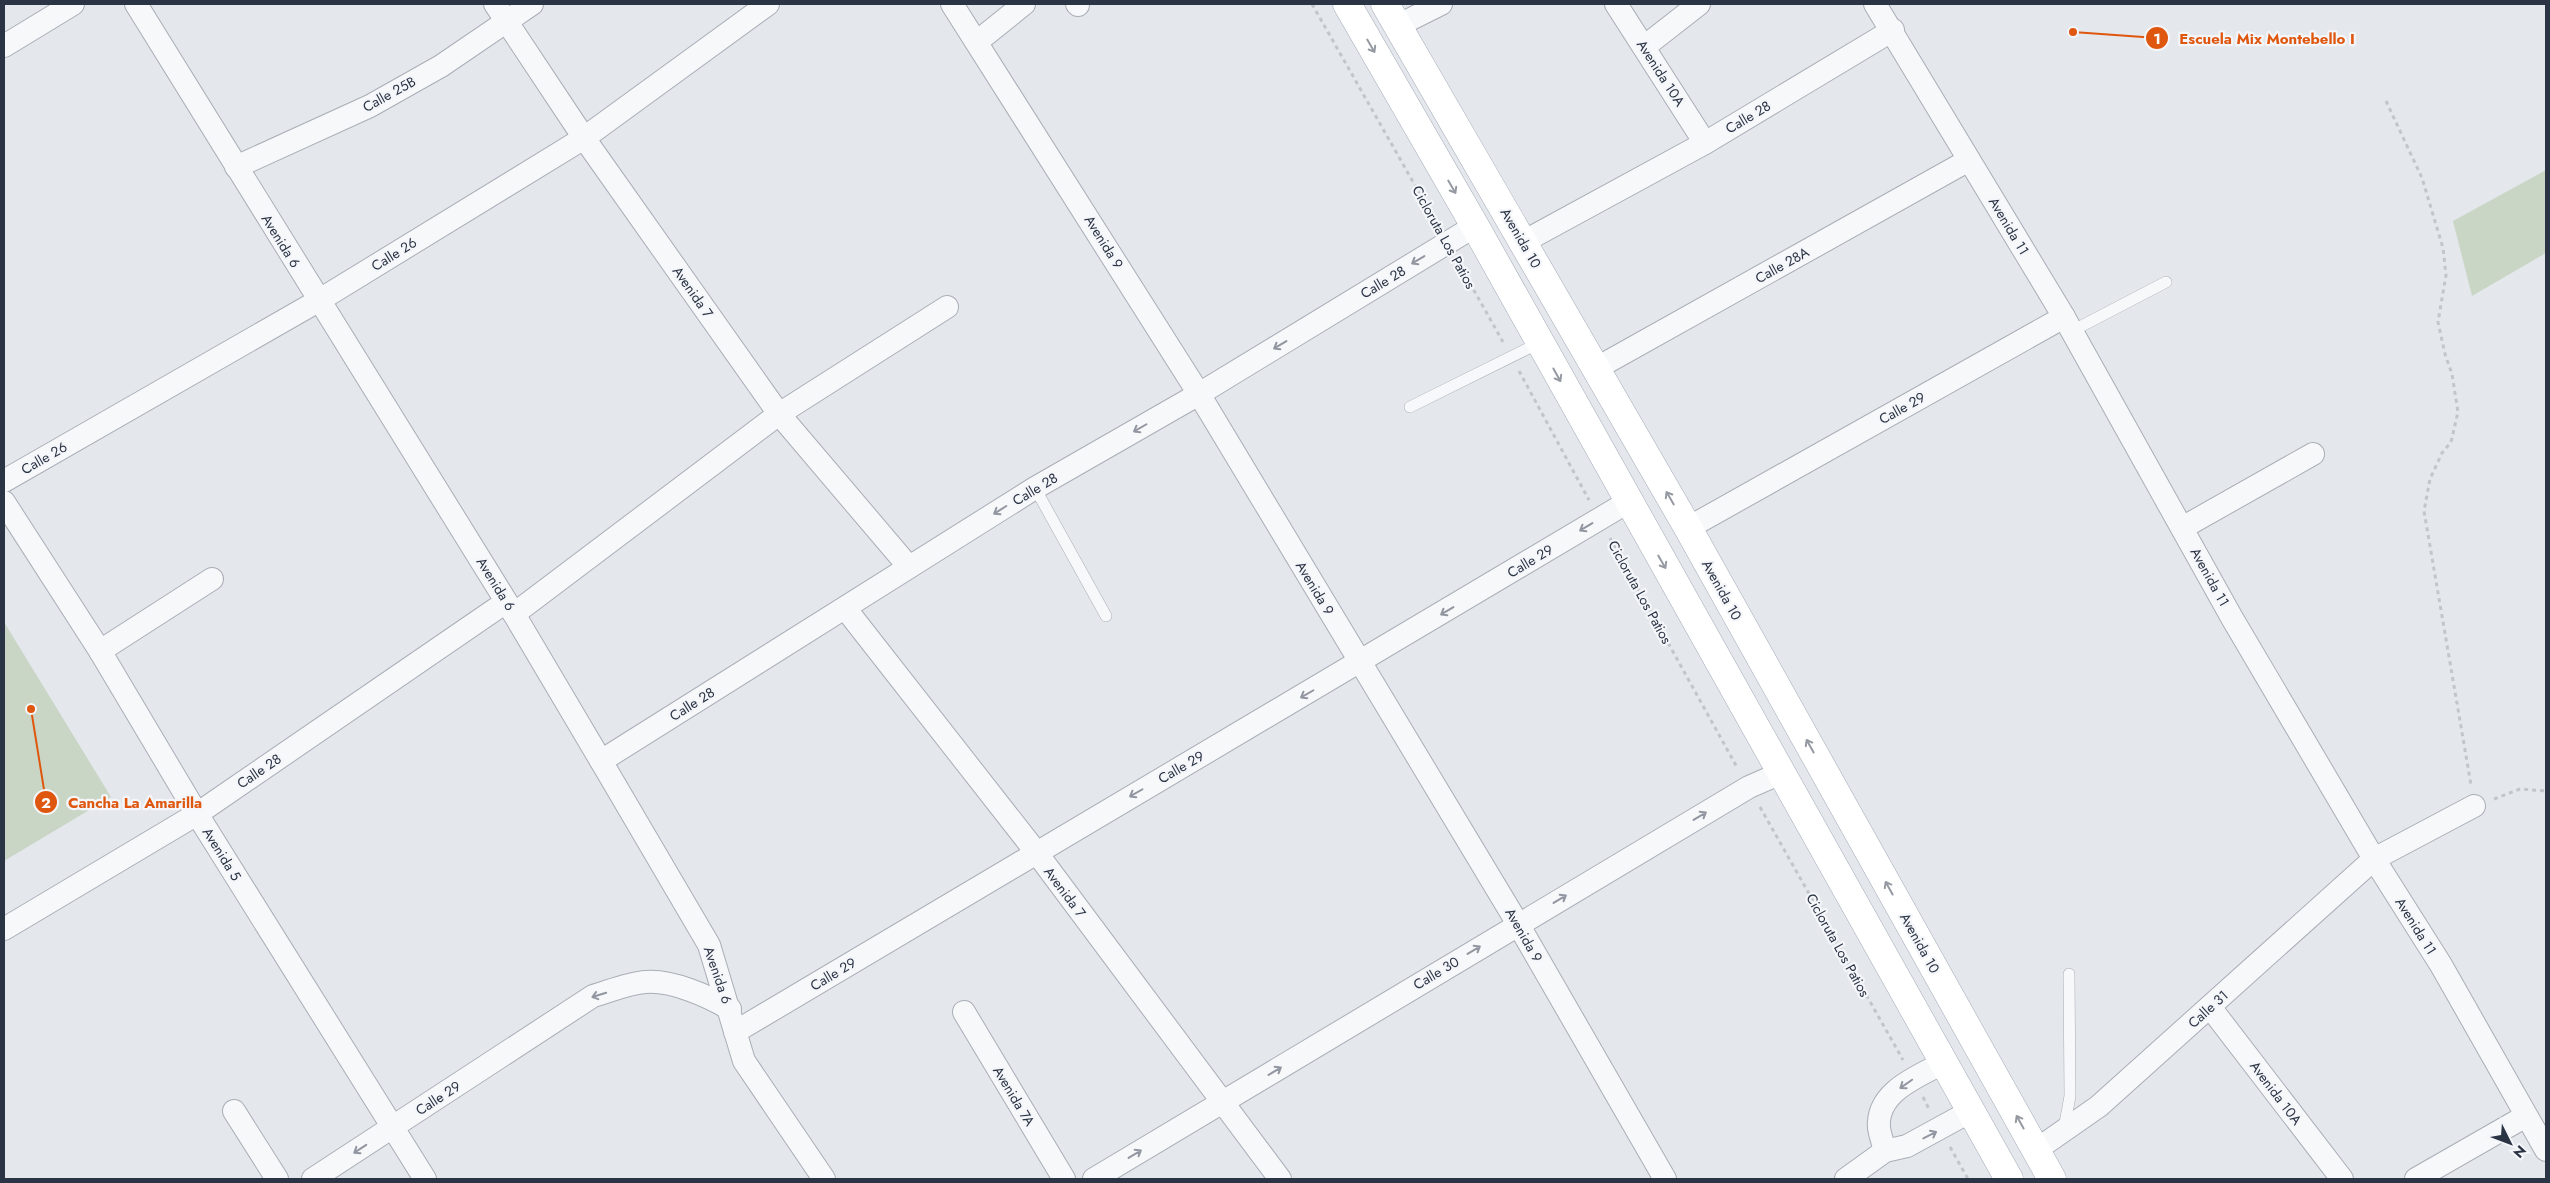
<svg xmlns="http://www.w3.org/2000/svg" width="2550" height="1183" font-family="Jost,sans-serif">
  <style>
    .green { fill: #c9d6c5 }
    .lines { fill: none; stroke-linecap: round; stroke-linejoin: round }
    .service-casing { stroke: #a9aeb7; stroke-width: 12 }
    .minor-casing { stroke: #a9aeb7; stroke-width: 24 }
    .primary-casing { stroke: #a3abb8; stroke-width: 29 }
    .path { stroke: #c2c5cb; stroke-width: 3; stroke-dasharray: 4 4; stroke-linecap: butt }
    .service { stroke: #f7f8fa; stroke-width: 11 }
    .minor { stroke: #f7f8fa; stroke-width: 22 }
    .primary { stroke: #fff; stroke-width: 28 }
    .oneway { stroke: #959aa2 }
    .oneway2 { stroke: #9196a0 }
    .labels { text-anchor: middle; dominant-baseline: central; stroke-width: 4.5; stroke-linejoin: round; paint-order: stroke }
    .street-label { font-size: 14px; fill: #2b3445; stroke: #f4f6f9 }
    .leader { fill: none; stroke: #df570f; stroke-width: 2 }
    .callout-dot { fill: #df570f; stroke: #f4f6f9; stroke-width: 2 }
    .mark-label { font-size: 15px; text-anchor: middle; font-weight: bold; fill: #fff }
    .callout-label { font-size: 15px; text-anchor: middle; font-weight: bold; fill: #df570f; stroke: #f4f6f9; stroke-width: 4.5; stroke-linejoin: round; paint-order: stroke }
  </style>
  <rect width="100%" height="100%" fill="#e4e7ec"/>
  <g class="green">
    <polygon points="2546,170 2546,253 2472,296 2453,221"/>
    <polygon points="4,622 111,797 4,861"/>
  </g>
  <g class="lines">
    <g class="service-casing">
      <g id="service">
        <polyline points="2072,331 2166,282"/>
        <polyline points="1410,407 1539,343"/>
        <polyline points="1035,488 1106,616"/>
        <polyline points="2064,1129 2070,1096 2069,974"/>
      </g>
    </g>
    <g class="minor-casing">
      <g id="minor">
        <polyline points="136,4 514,614 601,761 709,945 744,1061 824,1179"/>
        <polyline points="495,4 584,138 779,414 909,567"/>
        <polyline points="952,4 1199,394 1518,924 1665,1179"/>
        <polyline points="1077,4 1078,5"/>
        <polyline points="1616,4 1705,143"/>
        <polyline points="1875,4 2064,317 2232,618 2374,859 2441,965 2546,1150"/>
        <polyline points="1397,26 1441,4"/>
        <polyline points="978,41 1024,4"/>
        <polyline points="4,46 73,4"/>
        <polyline points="1644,47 1699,4"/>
        <polyline points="236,167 370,106 441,66 532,4"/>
        <polyline points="1523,242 1705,143 1893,30"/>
        <polyline points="1595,369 1969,160"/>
        <polyline points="4,481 318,301 584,138 768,4"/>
        <polyline points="4,502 100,651 197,814 425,1179"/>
        <polyline points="1688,528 2064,317"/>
        <polyline points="2182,528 2313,454"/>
        <polyline points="845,608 1036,852 1280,1179"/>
        <polyline points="514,614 779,414 947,307"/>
        <polyline points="100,651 212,579"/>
        <polyline points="601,761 1035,488 1199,394 1475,226"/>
        <polyline points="4,929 197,814 506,602"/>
        <polyline points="2210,1007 2342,1179"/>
        <polyline points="964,1012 1064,1179"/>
        <polyline points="735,1032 1628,502"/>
        <polyline points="234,1111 277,1179"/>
        <polyline points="2036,1150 2099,1106 2374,859 2474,806"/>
        <path d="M 1885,1151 C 1883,1143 1880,1135 1879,1128 C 1876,1092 1917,1077 1943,1063"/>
        <path d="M 313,1179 L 593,996 C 610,991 629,983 646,982 C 672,980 708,996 730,1009"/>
        <polyline points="1094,1179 1749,787 1781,773"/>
        <polyline points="1846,1179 1885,1151 1907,1146 1971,1111"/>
        <polyline points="2416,1179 2526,1116"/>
      </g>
    </g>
    <g class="primary-casing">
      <g id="primary">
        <polyline points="1347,4 1475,226 2009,1179"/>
        <polyline points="1385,4 1688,528 2052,1179"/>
      </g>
    </g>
    <g class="path">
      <polyline points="1312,4 1437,224"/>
      <polyline points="2386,101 2422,178 2443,248 2446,275 2438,322 2445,354 2452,374 2458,412 2451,442 2442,453 2430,479 2424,511 2471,785"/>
      <polyline points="1458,262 1503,342"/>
      <polyline points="1519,371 1589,500"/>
      <polyline points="1610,538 1738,769"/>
      <polyline points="2494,799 2520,789 2546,791"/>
      <polyline points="1760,807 1903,1060"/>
      <polyline points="1923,1097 1929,1109"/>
      <polyline points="1950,1147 1968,1179"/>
    </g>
    <use href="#service" class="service"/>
    <use href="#minor" class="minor"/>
    <use href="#primary" class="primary"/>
  </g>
  <defs><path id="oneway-shaft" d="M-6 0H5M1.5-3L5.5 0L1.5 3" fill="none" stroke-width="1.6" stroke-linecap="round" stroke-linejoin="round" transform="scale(1.25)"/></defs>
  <g class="oneway">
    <use href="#oneway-shaft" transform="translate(1371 46) rotate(60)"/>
    <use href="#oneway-shaft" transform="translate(1452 187) rotate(60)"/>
    <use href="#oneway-shaft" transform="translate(1557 375) rotate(61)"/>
    <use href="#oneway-shaft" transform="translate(1670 498) rotate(-120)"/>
    <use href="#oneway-shaft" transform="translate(1662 562) rotate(60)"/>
    <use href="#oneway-shaft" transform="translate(1810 746) rotate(-119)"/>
    <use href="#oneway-shaft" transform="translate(1889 888) rotate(-119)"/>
    <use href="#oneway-shaft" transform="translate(2020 1122) rotate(-119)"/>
  </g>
  <g class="oneway2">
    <use href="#oneway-shaft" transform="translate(1418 260) rotate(149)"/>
    <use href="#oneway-shaft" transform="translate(1280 345) rotate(149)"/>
    <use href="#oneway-shaft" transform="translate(1140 428) rotate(150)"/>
    <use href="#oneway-shaft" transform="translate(1000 510) rotate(148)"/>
    <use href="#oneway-shaft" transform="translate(1586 527) rotate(149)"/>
    <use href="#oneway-shaft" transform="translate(1447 611) rotate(149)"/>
    <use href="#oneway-shaft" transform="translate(1307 694) rotate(150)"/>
    <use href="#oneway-shaft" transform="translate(1136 793) rotate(150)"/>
    <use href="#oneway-shaft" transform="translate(1700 816) rotate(-31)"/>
    <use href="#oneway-shaft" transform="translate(1560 899) rotate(-31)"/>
    <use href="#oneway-shaft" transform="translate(1474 950) rotate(-31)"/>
    <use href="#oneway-shaft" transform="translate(599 995) rotate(163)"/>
    <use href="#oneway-shaft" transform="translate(1275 1071) rotate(-31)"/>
    <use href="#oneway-shaft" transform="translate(1906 1084) rotate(145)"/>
    <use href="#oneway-shaft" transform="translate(1930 1135) rotate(-27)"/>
    <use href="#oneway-shaft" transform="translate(360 1149) rotate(147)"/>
    <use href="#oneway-shaft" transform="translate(1135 1154) rotate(-31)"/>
  </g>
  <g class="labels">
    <g class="street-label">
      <text transform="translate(1661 73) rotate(57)">Avenida 10A</text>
      <text transform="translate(389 94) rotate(-29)">Calle 25B</text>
      <text transform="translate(1748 117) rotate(-31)">Calle 28</text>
      <text transform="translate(2009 226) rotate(59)">Avenida 11</text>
      <text transform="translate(1444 237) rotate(61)">Cicloruta Los Patios</text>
      <text transform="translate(1521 238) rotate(60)">Avenida 10</text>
      <text transform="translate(281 241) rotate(58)">Avenida 6</text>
      <text transform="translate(1104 242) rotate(58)">Avenida 9</text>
      <text transform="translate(394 254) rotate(-32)">Calle 26</text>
      <text transform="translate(1782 265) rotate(-29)">Calle 28A</text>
      <text transform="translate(1383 282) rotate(-31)">Calle 28</text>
      <text transform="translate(693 292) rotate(55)">Avenida 7</text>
      <text transform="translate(1902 408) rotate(-29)">Calle 29</text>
      <text transform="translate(44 458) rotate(-30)">Calle 26</text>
      <text transform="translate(1035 489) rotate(-31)">Calle 28</text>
      <text transform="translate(1530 561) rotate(-31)">Calle 29</text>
      <text transform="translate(2210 577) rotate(61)">Avenida 11</text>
      <text transform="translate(496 584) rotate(58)">Avenida 6</text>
      <text transform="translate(1315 588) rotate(59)">Avenida 9</text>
      <text transform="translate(1722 590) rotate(61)">Avenida 10</text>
      <text transform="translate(1640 592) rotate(61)">Cicloruta Los Patios</text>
      <text transform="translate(692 704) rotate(-32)">Calle 28</text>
      <text transform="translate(1181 767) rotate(-30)">Calle 29</text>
      <text transform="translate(259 771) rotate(-34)">Calle 28</text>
      <text transform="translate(222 854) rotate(58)">Avenida 5</text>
      <text transform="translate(1065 892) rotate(53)">Avenida 7</text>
      <text transform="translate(2416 926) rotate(58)">Avenida 11</text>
      <text transform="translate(1524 935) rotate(60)">Avenida 9</text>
      <text transform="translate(1920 943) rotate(61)">Avenida 10</text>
      <text transform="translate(1838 945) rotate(61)">Cicloruta Los Patios</text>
      <text transform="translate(1436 973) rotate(-31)">Calle 30</text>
      <text transform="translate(833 974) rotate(-31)">Calle 29</text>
      <text transform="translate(718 975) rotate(71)">Avenida 6</text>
      <text transform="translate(2208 1009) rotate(-42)">Calle 31</text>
      <text transform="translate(2276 1093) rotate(53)">Avenida 10A</text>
      <text transform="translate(1014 1096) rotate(59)">Avenida 7A</text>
      <text transform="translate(438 1098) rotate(-33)">Calle 29</text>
    </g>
  </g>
  <path class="leader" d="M2073 32L2157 38M31 709L46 802"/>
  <g class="callout-dot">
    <circle cx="2073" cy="32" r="5"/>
    <circle cx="31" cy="709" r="5"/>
    <circle cx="2157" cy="38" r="12"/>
    <circle cx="46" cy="802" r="12"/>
  </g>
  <g class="mark-label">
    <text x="2157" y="44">1</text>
    <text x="46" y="808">2</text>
  </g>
  <g class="callout-label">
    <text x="2267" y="44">Escuela Mix Montebello I</text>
    <text x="135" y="808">Cancha La Amarilla</text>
  </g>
  <rect width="2550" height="1183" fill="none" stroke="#2b3445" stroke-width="10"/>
  <g transform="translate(2510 1143) rotate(132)" stroke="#f4f6f9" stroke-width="4" paint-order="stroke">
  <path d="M0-4L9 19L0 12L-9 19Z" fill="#2b3445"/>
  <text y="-8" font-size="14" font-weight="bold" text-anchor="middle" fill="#2b3445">N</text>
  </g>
</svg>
